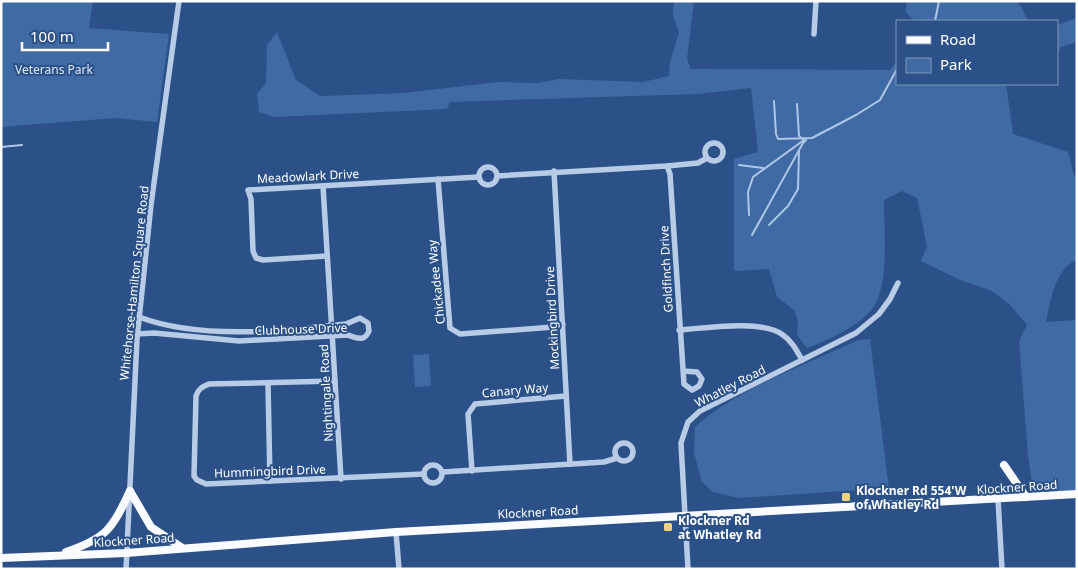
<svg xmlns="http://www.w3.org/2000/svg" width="1078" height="570" font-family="'Noto Sans',sans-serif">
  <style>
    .green { fill: #406aa4 }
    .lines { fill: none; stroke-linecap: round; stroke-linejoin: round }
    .stream { stroke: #adc7e8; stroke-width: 2 }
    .minor { stroke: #b8cce8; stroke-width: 5.5 }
    .major { stroke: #fafbfe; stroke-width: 8 }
    .poi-dot { fill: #eed280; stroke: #2b5188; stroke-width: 2 }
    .labels { text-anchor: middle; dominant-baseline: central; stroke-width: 4; stroke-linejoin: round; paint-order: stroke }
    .park-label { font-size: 12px; fill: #dbe7f7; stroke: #2b5188 }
    .street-label { font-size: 12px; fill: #fff; stroke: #2b5188 }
    .poi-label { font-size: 12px; font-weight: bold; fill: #fff; stroke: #2b5188; text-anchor: start }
  </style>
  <rect width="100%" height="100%" fill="#2b5188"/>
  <g class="green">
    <polygon points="1,1 93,1 89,28 169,34 157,122 115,118 1,127"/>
    <path d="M 674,1 L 694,1 L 687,59 L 691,69 L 890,70 L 897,61 L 897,84 L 1006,84 L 1013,134 L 1068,152 L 1074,175 L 1077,175 L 1077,259 C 1054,271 1051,299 1046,322 L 1077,320 L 1077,495 L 1034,498 L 1028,456 L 1019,341 L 1027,325 L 1010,305 L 992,291 L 960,280 L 921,261 L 927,246 L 917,198 L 902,191 L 884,200 C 884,229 890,286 872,309 C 858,327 828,340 807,348 L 797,335 L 798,320 L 794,310 L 777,297 L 769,269 L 734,271 L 734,159 L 758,152 L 751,88 L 697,94 L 450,102 L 447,109 L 274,117 L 259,112 L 257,94 L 266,83 L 267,45 L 277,32 L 296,80 L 320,96 L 404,93 L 498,82 L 537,83 L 559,79 L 643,82 L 669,76 L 670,62 L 679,32 L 673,16 Z"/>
    <polygon points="906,1 1015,1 1021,6 1028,21 914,21 906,12"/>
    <polygon points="1077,18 1077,42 1061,47 1057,54 1057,25"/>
    <path d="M 870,339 L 889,488 L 739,498 L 713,492 L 702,482 L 694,453 L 695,427 C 733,391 809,363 858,340 Z"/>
    <polygon points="429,354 431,386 415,387 413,355"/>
  </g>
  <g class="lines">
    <g class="stream">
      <polyline points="935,21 939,1"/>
      <polyline points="774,101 776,134 778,139 812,138 856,115 880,100 897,69"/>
      <polyline points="1,147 22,145"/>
      <polyline points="739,165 763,168"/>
      <polyline points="749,215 748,192 753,177 804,140 799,136 797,104"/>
      <polyline points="769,225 788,206 798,189 799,151"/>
      <polyline points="752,235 803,143 806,140"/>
    </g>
    <g class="minor">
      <polyline points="814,34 816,1"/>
      <circle cx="714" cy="152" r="9"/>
      <polyline points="667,166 670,174 684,384 692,390 699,386 702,379 697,372 683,371"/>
      <circle cx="488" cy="176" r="9"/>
      <polyline points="554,171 570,464"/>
      <polyline points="497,176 667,166 698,163 707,158"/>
      <polyline points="438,179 450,328 460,334 554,327 563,324"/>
      <polyline points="323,186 341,479"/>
      <polyline points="327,256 263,260 256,258 253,251 251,199 248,190 479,177"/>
      <path d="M 679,330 C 706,328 762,319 783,335 C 792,341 797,351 802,360"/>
      <path d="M 137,334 L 154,333 L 239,341 L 347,335 C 356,337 364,343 369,331 L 368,323 L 360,318 L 346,324 C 282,331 200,340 139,317"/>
      <path d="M 335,381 L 209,384 C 202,387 198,389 196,396 L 194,476 L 197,480 L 206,484 L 424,474"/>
      <polyline points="268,384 270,481"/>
      <circle cx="624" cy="452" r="9"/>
      <circle cx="433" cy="474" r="9"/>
      <polyline points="472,471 468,414 475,404 566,396"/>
      <polyline points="443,472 604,462 617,458"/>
      <polyline points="998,499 1002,569"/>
      <polyline points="396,532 399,569"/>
      <polyline points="126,569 137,339 151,205 179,1"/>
      <polyline points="688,569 681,443 688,422 700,411 856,333 879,314 890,299 898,283"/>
    </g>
    <g class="major">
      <polyline points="1004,465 1026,497"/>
      <polyline points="130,491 151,527 181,547"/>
      <path d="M 66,552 C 107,538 112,529 130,491"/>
      <polyline points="1,558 126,553 396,532 1077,494"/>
    </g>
  </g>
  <g class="poi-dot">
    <rect x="841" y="492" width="10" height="10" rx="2.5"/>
    <rect x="663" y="522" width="10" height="10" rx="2.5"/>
  </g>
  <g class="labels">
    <g class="park-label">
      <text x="54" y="69">Veterans Park</text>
    </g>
    <g class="street-label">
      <text transform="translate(308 176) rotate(-3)">Meadowlark Drive</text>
      <text transform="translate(666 269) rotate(-93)">Goldfinch Drive</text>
      <text transform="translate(436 282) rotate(-96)">Chickadee Way</text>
      <text transform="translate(134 283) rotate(-84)">Whitehorse-Hamilton Square Road</text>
      <text transform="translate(552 318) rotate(-93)">Mockingbird Drive</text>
      <text transform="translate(301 329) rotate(-2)">Clubhouse Drive</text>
      <text transform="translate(730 386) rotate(-27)">Whatley Road</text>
      <text transform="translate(515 390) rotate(-5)">Canary Way</text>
      <text transform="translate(326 393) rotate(-93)">Nightingale Road</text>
      <text transform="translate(270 471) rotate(-2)">Hummingbird Drive</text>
      <text transform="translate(1017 487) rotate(-4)">Klockner Road</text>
      <text transform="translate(538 512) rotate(-3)">Klockner Road</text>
      <text transform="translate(134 540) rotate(-4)">Klockner Road</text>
    </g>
    <g class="poi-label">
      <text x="856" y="490">Klockner Rd 554'W<tspan x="856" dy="14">of Whatley Rd</tspan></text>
      <text x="678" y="520">Klockner Rd<tspan x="678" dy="14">at Whatley Rd</tspan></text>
    </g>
  </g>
  <rect width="1078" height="570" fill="none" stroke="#ffffff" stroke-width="5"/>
  <rect x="896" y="20" width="162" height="65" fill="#2b5188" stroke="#8097b8"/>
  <rect x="906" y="36" width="25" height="8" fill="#fafbfe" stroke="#8097b8"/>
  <text x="940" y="45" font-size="15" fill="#ffffff">Road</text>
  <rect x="906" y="58" width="25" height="15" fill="#406aa4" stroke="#8097b8"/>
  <text x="940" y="70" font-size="15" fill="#ffffff">Park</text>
  <path d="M22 42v8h86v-8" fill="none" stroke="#ffffff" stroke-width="2.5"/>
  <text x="30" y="42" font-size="15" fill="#ffffff" stroke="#2b5188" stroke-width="4" paint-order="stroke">100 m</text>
</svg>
